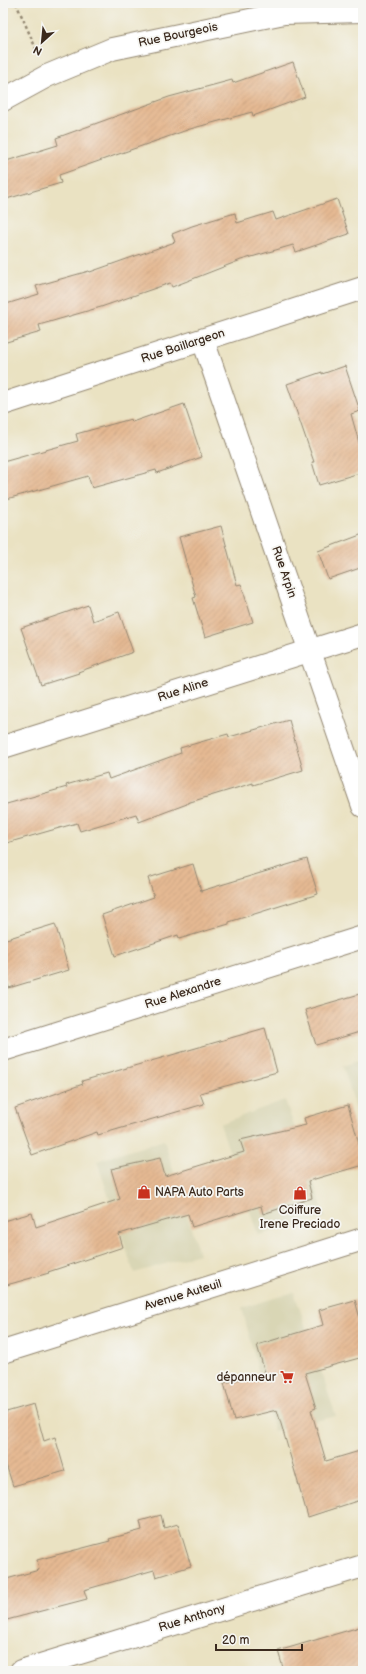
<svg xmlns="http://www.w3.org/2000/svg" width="366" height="1674" font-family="'Balsamiq Sans',sans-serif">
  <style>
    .built { fill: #d9d6b5 }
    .building { fill: url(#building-hatch) }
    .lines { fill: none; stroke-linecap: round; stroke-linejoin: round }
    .street-casing { stroke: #928670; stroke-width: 24 }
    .secondary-casing { stroke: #928670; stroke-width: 24 }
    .path { stroke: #928670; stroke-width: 2.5; stroke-dasharray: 3 3; stroke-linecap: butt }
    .street { stroke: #fff; stroke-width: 22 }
    .secondary { stroke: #fff; stroke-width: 22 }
    .labels { text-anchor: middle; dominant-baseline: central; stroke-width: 3.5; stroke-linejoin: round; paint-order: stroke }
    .street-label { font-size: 12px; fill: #3b2a1e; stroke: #f6f6f2 }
    .poi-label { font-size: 12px; fill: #3b2a1e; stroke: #f6f6f2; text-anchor: start }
  </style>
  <defs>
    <pattern id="building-hatch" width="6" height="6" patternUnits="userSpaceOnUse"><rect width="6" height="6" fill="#e5b993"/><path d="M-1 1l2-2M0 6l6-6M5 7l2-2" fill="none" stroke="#c59f7e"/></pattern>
  </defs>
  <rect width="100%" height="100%" fill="#f6f6f2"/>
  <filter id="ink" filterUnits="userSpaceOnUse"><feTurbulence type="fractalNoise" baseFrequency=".025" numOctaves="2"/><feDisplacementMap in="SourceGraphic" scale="8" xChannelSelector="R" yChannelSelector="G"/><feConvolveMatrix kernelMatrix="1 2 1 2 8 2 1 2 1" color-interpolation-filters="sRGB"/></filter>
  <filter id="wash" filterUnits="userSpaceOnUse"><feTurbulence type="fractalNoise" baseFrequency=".012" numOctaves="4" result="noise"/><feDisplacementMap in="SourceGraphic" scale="16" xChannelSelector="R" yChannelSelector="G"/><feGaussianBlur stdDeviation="0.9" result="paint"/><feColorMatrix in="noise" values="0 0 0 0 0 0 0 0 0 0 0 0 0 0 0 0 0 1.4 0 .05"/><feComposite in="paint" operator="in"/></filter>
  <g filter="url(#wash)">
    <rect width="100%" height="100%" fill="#eae2c2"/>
    <g class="built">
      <polygon points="363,1059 363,1131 343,1066"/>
      <polygon points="285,1100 326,1218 258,1235 220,1124"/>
      <polygon points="164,1140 199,1254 134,1273 97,1161"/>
      <polygon points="294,1292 336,1416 274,1431 242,1308"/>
    </g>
    <g id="blocks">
      <g class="building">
        <polygon points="293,62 305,97 253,116 252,112 190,129 59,175 61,183 3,200 3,162 58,145 56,138 169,97 232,80 233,83"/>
        <polygon points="337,199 349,234 296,252 293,245 241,260 172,287 170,283 101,307 39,325 41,332 3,343 3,305 39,294 36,286 89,271 90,272 175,242 172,234 192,226 235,213 237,223 273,212 276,220"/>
        <polygon points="345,366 360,411 351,414 363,457 363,472 319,485 312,462 314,462 287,384 322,372 322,374"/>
        <polygon points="184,404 202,457 157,473 156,470 92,488 88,476 3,500 3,462 78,441 76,434 131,419 132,422"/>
        <polygon points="221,526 237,585 241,584 253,622 205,637 193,598 196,597 179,537"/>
        <polygon points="363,534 363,567 328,579 318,551"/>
        <polygon points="88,605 93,621 119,612 133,652 78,672 79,673 41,685 21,628"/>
        <polygon points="289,720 303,770 253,785 253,783 187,803 187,804 139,822 136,814 80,831 77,823 3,844 3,805 67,787 66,785 107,773 109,779 181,753 180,748 228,734 229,737"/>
        <polygon points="307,859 318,894 229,922 229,924 179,939 178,935 115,956 102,915 154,897 148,878 193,864 201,891"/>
        <polygon points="55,924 69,970 9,988 3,970 3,940"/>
        <polygon points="363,993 363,1031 316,1045 305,1010"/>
        <polygon points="265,1028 277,1072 200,1093 204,1104 98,1135 97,1132 32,1155 15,1108 83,1084 82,1081"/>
        <polygon points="348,1105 363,1158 363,1165 308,1181 312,1198 263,1214 261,1206 192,1227 188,1214 119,1234 123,1247 48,1272 49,1273 3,1286 3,1221 32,1213 36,1227 120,1199 111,1169 160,1158 165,1176 244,1152 240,1140 306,1125 304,1118"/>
        <polygon points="355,1300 363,1330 363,1357 305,1373 316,1408 311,1410 326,1461 363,1450 363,1499 308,1517 277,1410 234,1420 224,1383 265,1373 257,1345 323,1325 319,1310"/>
        <polygon points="34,1404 44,1441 55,1437 65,1471 13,1486 3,1455 3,1413"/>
        <polygon points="161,1515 164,1528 178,1524 191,1566 156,1577 154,1570 84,1590 87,1599 3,1621 3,1580 39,1570 37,1560 110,1541 109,1539 142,1530 140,1521"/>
        <polygon points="363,1626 363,1671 284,1671 278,1651"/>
      </g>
    </g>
  </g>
  <g filter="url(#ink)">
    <use href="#blocks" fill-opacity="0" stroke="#928670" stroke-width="1"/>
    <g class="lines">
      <g class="street-casing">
        <g id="street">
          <polyline points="3,100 47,76 112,49 284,13 363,11"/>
          <polyline points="203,340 363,806"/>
          <polyline points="3,404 363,288"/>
          <polyline points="3,747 363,634"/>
          <polyline points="3,1050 363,937"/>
          <polyline points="21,1671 363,1566"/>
        </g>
      </g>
      <g class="secondary-casing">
        <polyline id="secondary" points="3,1352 363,1239"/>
      </g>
      <polyline class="path" points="16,3 37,51"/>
      <use href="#street" class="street"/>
      <use href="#secondary" class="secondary"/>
    </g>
  </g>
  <defs>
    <g id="shop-bare" transform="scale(1.08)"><path d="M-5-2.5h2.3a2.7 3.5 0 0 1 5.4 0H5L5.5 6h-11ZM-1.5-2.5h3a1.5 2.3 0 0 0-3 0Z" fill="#c8321e" stroke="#f6f6f2" stroke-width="2.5" paint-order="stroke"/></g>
    <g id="supermarket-bare" transform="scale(1.08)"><path d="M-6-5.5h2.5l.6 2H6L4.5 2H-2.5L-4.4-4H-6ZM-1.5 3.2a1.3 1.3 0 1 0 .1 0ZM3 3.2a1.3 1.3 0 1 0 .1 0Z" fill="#c8321e" stroke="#f6f6f2" stroke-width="2.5" paint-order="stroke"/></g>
  </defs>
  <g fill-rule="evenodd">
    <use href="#shop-bare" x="144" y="1192"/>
    <use href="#shop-bare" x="300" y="1193"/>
    <use href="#supermarket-bare" x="287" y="1377"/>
  </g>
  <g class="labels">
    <g class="street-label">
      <text transform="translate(178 35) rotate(-12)">Rue Bourgeois</text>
      <text transform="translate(183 346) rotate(-18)">Rue Baillargeon</text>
      <text transform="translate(284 572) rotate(71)">Rue Arpin</text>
      <text transform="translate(183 690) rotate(-18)">Rue Aline</text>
      <text transform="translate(183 993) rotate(-18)">Rue Alexandre</text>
      <text transform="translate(183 1295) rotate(-17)">Avenue Auteuil</text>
      <text transform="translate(192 1618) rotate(-17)">Rue Anthony</text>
    </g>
    <g class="poi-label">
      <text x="155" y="1192">NAPA Auto Parts</text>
      <text x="300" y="1210" text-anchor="middle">Coiffure<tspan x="300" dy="14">Irene Preciado</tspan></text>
      <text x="276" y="1377" text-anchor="end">dépanneur</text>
    </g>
  </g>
  <rect width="366" height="1674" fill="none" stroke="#f6f6f2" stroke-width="16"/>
  <g transform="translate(42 42) rotate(207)" stroke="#f6f6f2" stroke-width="3" paint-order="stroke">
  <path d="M0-3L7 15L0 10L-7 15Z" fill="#3b2a1e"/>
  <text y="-6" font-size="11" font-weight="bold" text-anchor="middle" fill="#3b2a1e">N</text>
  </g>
  <path d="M216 1644v6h86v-6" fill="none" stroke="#3b2a1e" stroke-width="2"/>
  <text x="222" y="1644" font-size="12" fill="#3b2a1e" stroke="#f6f6f2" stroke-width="3" paint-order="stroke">20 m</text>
</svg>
